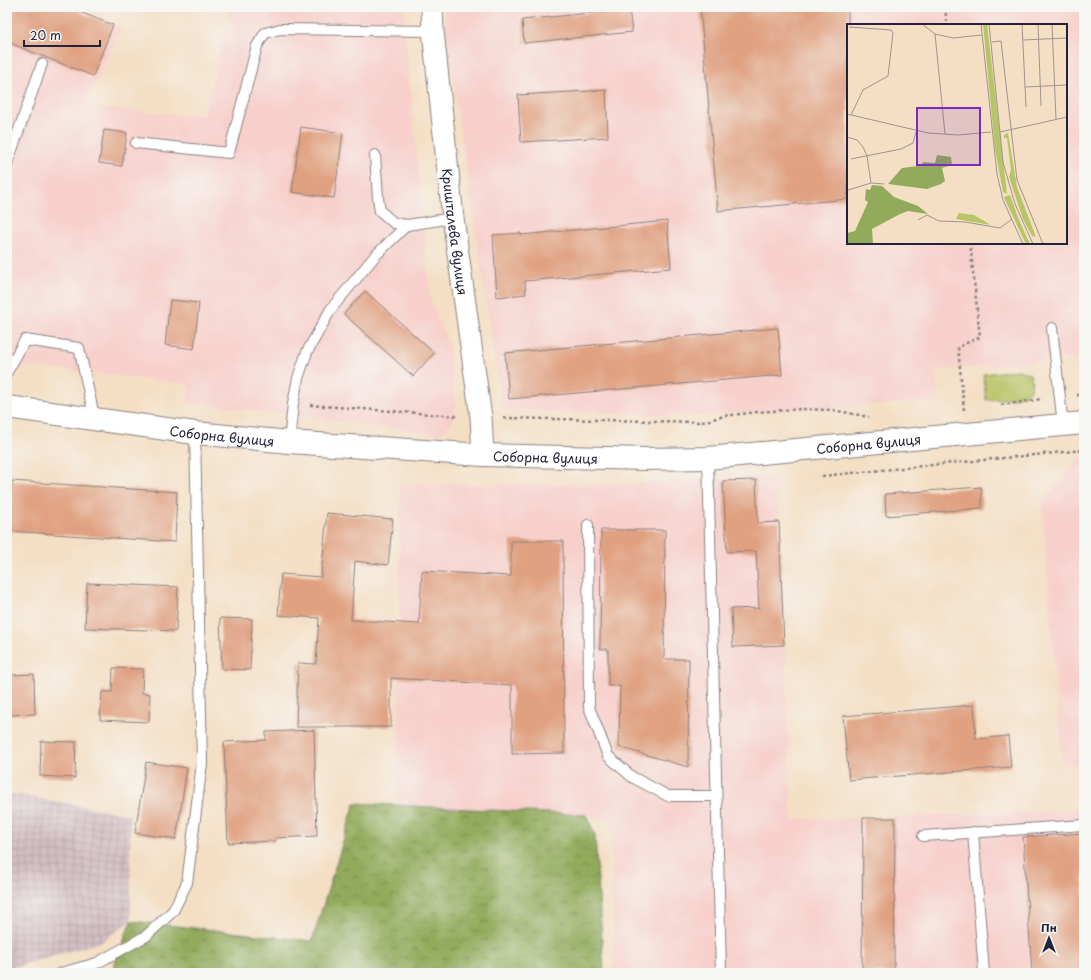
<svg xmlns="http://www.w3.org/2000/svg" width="1091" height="980" font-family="'Playpen Sans',sans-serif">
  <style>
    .built { fill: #f7d0cb; fill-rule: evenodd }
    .industrial { fill: url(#industrial-grid) }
    .green { fill: #b8c567; stroke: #6d7451 }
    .forest { fill: url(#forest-crowns); stroke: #5a664c }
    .building { fill: #e0a181 }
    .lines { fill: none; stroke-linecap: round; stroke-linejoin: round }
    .lane-casing { stroke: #8b8080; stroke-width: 12 }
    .street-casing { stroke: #8b8080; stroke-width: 23 }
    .secondary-casing { stroke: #8b8080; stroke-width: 24 }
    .path { stroke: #8b8080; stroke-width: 2.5; stroke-dasharray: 3 3; stroke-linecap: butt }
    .lane { stroke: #fff; stroke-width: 10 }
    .street { stroke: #fff; stroke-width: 21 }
    .secondary { stroke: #fff; stroke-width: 22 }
    .labels { text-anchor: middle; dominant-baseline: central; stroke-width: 3; stroke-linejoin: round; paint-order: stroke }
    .street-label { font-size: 13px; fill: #22223b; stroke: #f6f6f2 }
    .inset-road { fill: none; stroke: #a0938e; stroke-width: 1 }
    .view { fill: #7b2cbf; fill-opacity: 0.15; stroke: #7b2cbf; stroke-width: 2 }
    .inset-edge { fill: none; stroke: #22223b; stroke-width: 2 }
  </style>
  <defs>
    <pattern id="industrial-grid" width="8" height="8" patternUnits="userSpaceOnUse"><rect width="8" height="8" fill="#d2bec2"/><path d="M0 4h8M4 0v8" fill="none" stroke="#b4a3a8"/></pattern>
    <pattern id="forest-crowns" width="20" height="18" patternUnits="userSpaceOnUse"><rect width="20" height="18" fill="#92aa5c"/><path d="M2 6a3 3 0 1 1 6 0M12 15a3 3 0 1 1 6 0" fill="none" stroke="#778a4d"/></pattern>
  </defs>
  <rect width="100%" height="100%" fill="#f6f6f2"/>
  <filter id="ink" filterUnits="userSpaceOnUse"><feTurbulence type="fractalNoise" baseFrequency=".025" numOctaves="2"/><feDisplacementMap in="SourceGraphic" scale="8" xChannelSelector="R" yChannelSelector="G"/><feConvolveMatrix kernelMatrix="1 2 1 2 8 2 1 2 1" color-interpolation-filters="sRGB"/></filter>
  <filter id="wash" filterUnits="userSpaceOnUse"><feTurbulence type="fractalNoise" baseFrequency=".012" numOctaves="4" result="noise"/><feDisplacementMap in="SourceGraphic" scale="16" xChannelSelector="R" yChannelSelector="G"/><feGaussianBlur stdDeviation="0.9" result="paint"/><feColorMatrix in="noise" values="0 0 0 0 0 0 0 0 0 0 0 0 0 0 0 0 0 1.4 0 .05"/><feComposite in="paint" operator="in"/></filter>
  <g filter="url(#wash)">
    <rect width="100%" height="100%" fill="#f4dfc5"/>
    <g class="built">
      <polygon points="7,7 71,7 121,28 84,107 204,116 231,7 403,7 430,297 449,347 456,407 451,424 439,434 188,402 189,384 7,364"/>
      <path d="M 444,7 L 1084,7 L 1084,356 L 935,371 L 939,401 L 697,416 L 502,409 L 446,34 ZM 848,25 L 1066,25 L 1066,243 L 848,243 Z"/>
      <polygon points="1081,457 1084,457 1084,762 1062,763 1042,503"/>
      <polygon points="777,476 786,666 792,819 895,818 1084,809 1084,973 614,973 611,819 586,815 398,805 400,484 599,485"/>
    </g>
    <polygon class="industrial" points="7,794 14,794 130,815 131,921 101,942 11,968 7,967"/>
    <path class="green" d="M 1019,370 L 1030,374 C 1040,402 1004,398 986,400 L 983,374 Z"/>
    <polygon class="forest" points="355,803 586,815 595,835 604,973 105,973 112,971 131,921 312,941"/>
    <g id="blocks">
      <g class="building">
        <polygon points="7,7 67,7 113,25 93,76 7,42"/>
        <polygon points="700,7 848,7 848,199 718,211"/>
        <polygon points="629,9 632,32 524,43 522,20"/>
        <polygon points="606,90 608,137 521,142 518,95"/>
        <polygon points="301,127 343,133 334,198 292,192"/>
        <polygon points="104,130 127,133 122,166 99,163"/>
        <polygon points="667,221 671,268 525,281 526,294 497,297 493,235 521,233 521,235"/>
        <polygon points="365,291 434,353 413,376 344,314"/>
        <polygon points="170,300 199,303 194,349 165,345"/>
        <polygon points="778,328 782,375 509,399 505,353"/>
        <polygon points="756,480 758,523 779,522 784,645 733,647 731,609 759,608 756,551 727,552 723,481"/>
        <polygon points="12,481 177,492 175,542 8,531"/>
        <polygon points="981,487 982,508 886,516 885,494"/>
        <polygon points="327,513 393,519 388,565 355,561 351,620 419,624 422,571 511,576 511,541 563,541 564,753 512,754 512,685 391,678 391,727 296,727 298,663 316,664 319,618 278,615 281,574 321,577"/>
        <polygon points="601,530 665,530 664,659 689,659 688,767 619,747 620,686 608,686 608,649 600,649"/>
        <polygon points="87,583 178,587 176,631 85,628"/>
        <polygon points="220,618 252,619 250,670 222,669"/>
        <polygon points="113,668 143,669 142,693 150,694 149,722 100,720 102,692 112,692"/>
        <polygon points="34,674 35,714 7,715 7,690 12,690 12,675"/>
        <polygon points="974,705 976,739 1008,736 1011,767 849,780 843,716"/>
        <polygon points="314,730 317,836 275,838 275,841 228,843 224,742 266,740 266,732"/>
        <polygon points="41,741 76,742 75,778 40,776"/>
        <polygon points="146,762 187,768 176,839 135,833"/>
        <polygon points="863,818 895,818 894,973 862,973"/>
        <polygon points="1084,833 1084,973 1032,973 1023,837"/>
      </g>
    </g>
  </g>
  <g filter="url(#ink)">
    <use href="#blocks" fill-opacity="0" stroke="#8b8080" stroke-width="1"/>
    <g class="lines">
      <g class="lane-casing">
        <g id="lane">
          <polyline points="136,143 229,153 257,46 265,33 280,29 433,31"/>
          <polyline points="375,155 378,198 380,211 394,223 407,225 453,218"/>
          <polyline points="7,164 42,64"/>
          <polyline points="1052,328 1063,425"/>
          <polyline points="7,372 25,340 79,348 95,420"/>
          <polyline points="289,442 293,404 298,378 307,352 331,309 375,256 407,225"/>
          <polyline points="708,458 721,972"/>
          <polyline points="588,525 589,707 608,756 632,777 668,796 716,796"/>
          <polyline points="973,832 984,973"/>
          <polyline points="923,836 1084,825"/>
          <polyline points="61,973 97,963 146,936 173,911 187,883 202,763 195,433"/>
        </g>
      </g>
      <g class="street-casing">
        <g id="street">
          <path id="s1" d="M 432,7 L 433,31 L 453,218 L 481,417 L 483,455"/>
        </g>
      </g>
      <g class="secondary-casing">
        <g id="secondary">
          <path id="s2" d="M 7,407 L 195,433 L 289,442 L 483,455 L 646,459 L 708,458 L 1084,423"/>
        </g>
      </g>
      <g class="path">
        <polyline points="945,7 947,25"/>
        <polyline points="1077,395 1084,395"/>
        <polyline points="310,405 457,416"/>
        <polyline points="1001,405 1042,399"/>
        <polyline points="964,410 958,347 980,337 970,243"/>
        <polyline points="504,418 702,422 724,416 758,412 800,409 833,410 869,417"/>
        <polyline points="822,476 1084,450"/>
      </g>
      <use href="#lane" class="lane"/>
      <use href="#street" class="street"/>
      <use href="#secondary" class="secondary"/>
    </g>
  </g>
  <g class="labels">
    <g class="street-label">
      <text stroke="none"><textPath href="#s1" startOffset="226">Кришталева вулиця</textPath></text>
      <text stroke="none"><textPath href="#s2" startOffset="217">Соборна вулиця</textPath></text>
      <text stroke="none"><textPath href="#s2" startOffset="865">Соборна вулиця</textPath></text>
      <text stroke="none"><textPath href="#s2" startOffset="541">Соборна вулиця</textPath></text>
    </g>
  </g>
  <g transform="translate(847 24)">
    <rect width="220" height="220" fill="#f4dfc5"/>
    <path d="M 136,0 L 140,0 L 160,170 L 156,168 L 148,125 ZM 161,109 L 170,163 L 189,213 L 185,212 L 176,195 L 162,153 L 164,146 L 160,114 L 157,114 L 157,111 ZM 163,171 L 172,196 L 183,220 L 179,220 L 161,182 L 157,173 ZM 112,189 L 127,191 L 144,201 L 109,195 Z" fill="#b8c567"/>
    <path d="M 90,131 L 104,133 L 105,141 L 95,144 L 98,157 L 94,160 L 80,165 L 41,160 L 55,144 L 71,142 L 77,138 L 88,139 ZM 25,161 L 35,162 L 47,173 L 71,182 L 81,190 L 61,187 L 53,190 L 25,205 L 26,220 L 0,220 L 0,209 L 8,207 L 21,178 L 18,176 L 19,165 L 23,166 Z" fill="#92aa5c"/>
    <path class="inset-road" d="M 75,0 L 88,10 L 98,110M 134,0 L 150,150 L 156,176 L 176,220M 142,0 L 156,138 L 168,180 L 186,220M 175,0 L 179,83M 191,0 L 194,82M 205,0 L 209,95M 2,3 L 44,6 L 46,9 L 41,52 L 16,66 L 4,91M 88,10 L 106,14 L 135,11M 176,16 L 220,14M 145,18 L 154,17 L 170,156 L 196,220M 178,63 L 220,61M 0,90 L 81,109 L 111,111 L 144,108M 153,108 L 220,93M 0,113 L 10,116 L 16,123 L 20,132 L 24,159 L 1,166 L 0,164M 4,135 L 54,125 L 66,119 L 69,108M 24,159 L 37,160M 71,196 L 80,191 L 92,197 L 118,198 L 153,204 L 165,195"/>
    <path class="view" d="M 70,84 L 133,84 L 133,141 L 70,141 Z"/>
    <rect width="220" height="220" class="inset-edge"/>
  </g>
  <rect width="1091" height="980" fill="none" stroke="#f6f6f2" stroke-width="24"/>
  <g transform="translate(1049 938)" stroke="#f6f6f2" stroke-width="3" paint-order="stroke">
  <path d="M0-3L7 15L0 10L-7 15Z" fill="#22223b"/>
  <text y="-6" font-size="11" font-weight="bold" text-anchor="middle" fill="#22223b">Пн</text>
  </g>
  <path d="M24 40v6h76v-6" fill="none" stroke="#22223b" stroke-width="2"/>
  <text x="30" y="40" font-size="12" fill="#22223b" stroke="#f6f6f2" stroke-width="3" paint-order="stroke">20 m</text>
</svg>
